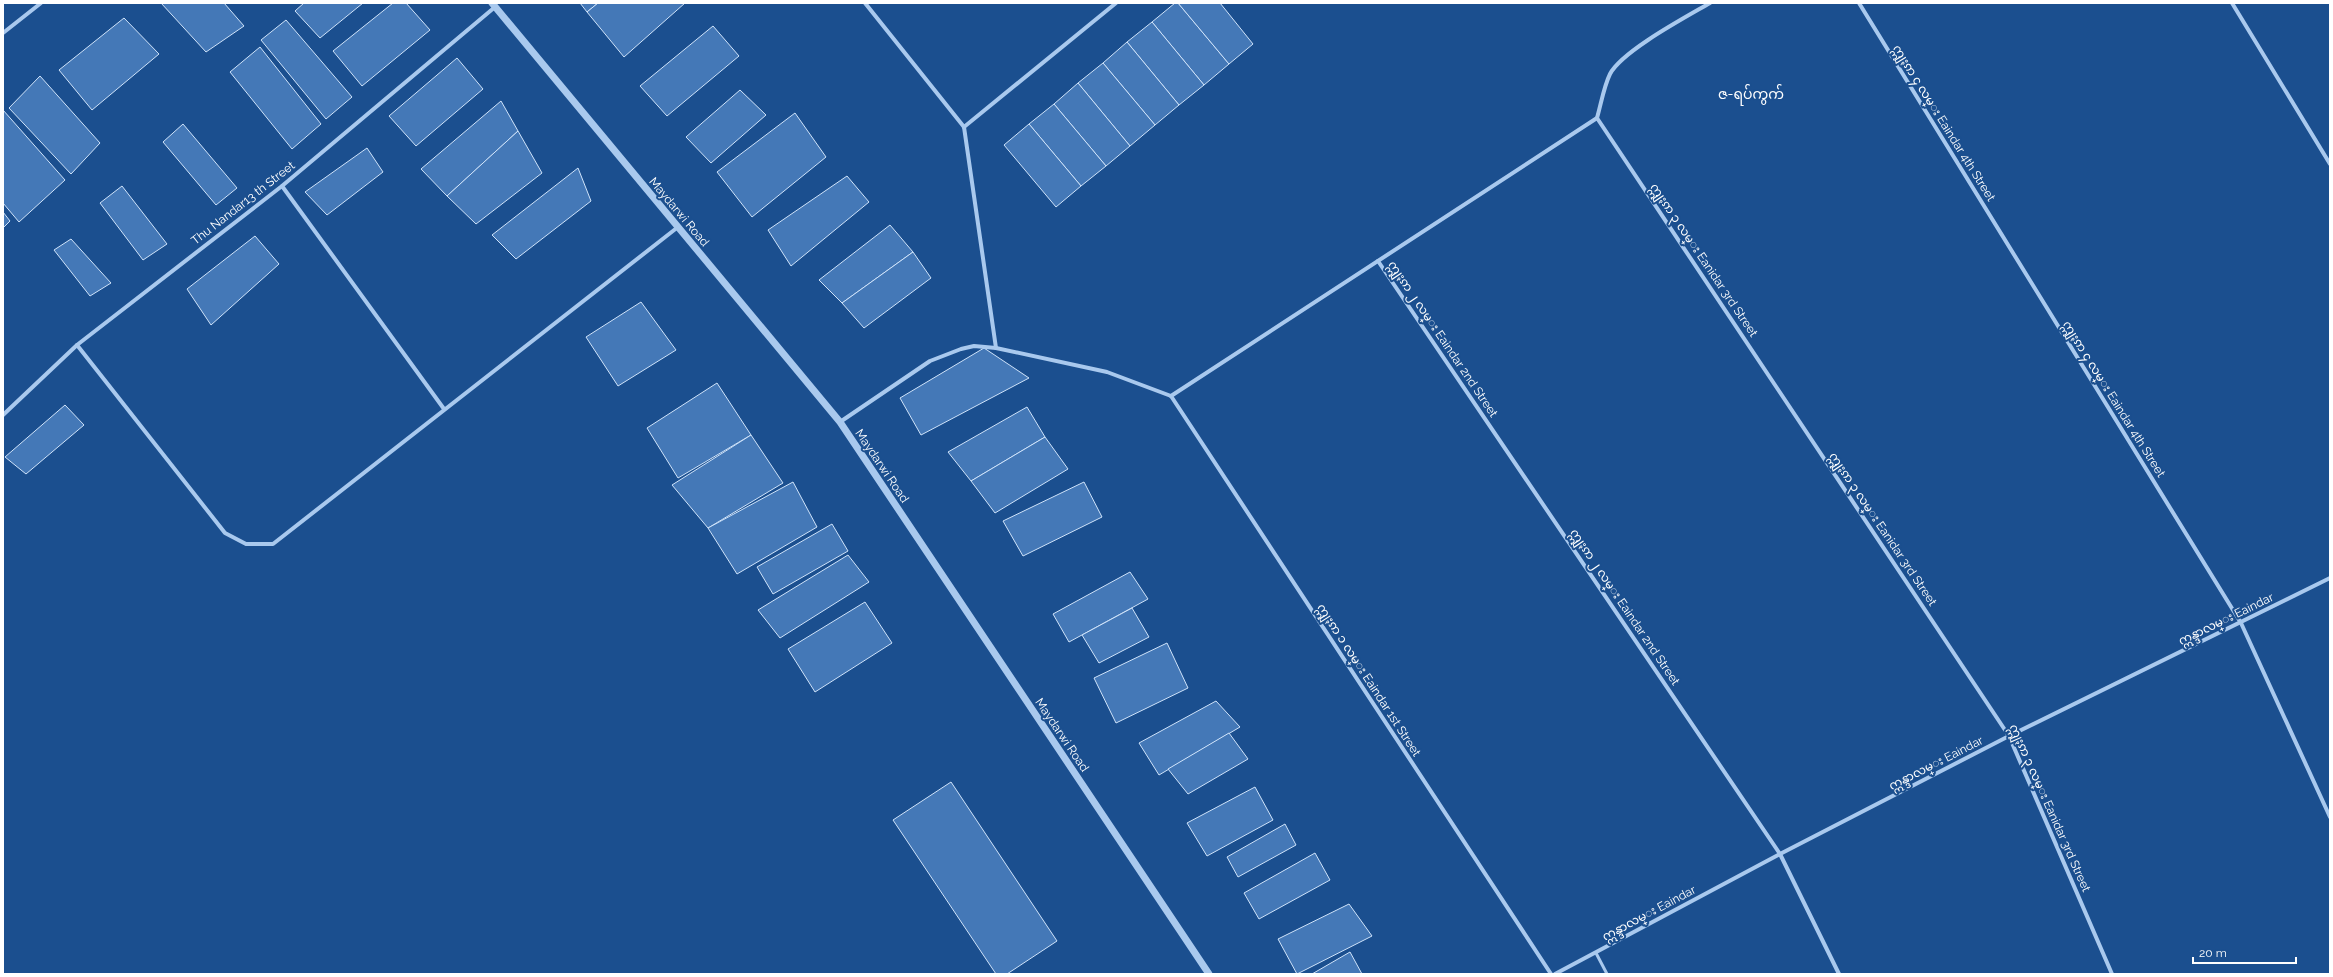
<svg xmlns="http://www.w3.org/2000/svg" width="2333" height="977" font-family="Raleway,'Noto Sans Myanmar',sans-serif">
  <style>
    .building { fill: #4478b7; stroke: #cfe3fa }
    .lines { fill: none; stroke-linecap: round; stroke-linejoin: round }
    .service { stroke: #a9c9ee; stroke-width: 3 }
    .minor { stroke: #a9c9ee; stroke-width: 4 }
    .tertiary { stroke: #a9c9ee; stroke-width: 7 }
    .labels { text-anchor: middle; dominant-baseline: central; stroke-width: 4; stroke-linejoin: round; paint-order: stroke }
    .street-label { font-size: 12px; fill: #fff; stroke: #1b4f8f }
    .quarter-label { font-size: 14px; fill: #fff; stroke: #1b4f8f }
  </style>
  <rect width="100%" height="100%" fill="#1b4f8f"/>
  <g class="building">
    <polygon points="161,3 224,3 244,26 206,52"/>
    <polygon points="304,3 363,3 320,38 295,11"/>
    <polygon points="393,3 406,3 430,30 362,86 333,51"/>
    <polygon points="580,3 598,3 587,12"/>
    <polygon points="598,3 685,3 624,57 587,12"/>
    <polygon points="1175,3 1178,3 1229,64 1204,85 1152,22"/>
    <polygon points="1178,3 1220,3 1253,44 1229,64"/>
    <polygon points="124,18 159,54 92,110 59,70"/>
    <polygon points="286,20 352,97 326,119 261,40"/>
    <polygon points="1152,22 1204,85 1179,105 1127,42"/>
    <polygon points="713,26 739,56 667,116 640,86"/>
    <polygon points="1127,42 1179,105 1155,125 1103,63"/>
    <polygon points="260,47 321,124 292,149 230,72"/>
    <polygon points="457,58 483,89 416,146 389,116"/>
    <polygon points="1103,63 1155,125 1130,146 1078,83"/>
    <polygon points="40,76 100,143 71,174 9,108"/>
    <polygon points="1078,83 1130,146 1106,166 1054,104"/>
    <polygon points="740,90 766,115 711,163 686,137"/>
    <polygon points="501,101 518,131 447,196 421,169"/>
    <polygon points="1054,104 1106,166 1081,186 1029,124"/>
    <polygon points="3,110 65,180 19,222 3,203"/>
    <polygon points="795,113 826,157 752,217 717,172"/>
    <polygon points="183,124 237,188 216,205 163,142"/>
    <polygon points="1029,124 1081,186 1056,207 1004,145"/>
    <polygon points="518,131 542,173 476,224 447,196"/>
    <polygon points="367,148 383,172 327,215 305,192"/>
    <polygon points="578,168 591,201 516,259 492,235"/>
    <polygon points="847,176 869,202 791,266 768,230"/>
    <polygon points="122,186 167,244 143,260 100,203"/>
    <polygon points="3,212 10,221 3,228"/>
    <polygon points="890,225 913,252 842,303 819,280"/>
    <polygon points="255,236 279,264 211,325 187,289"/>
    <polygon points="71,239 111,283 90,296 54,250"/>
    <polygon points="913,252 931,278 864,328 842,303"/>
    <polygon points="641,302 676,350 618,386 586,337"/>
    <polygon points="984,348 1029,378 921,435 900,398"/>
    <polygon points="717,383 751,435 678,478 647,428"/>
    <polygon points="65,405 84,425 26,474 5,457"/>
    <polygon points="1027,407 1045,437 971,481 948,452"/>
    <polygon points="751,435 783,483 708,528 672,485"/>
    <polygon points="1045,437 1068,469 995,513 971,481"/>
    <polygon points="793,482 817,527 737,574 708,528"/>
    <polygon points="1084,482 1102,517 1023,556 1003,521"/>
    <polygon points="832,524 848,551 773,594 757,567"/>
    <polygon points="848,555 869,582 780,638 758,610"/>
    <polygon points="1130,572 1148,599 1069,642 1053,614"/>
    <polygon points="865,602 892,643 815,692 788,649"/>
    <polygon points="1132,608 1149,637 1099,663 1082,635"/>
    <polygon points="1167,643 1188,688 1116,723 1094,678"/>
    <polygon points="1216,701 1240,727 1159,775 1139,743"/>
    <polygon points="1229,733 1248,759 1188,794 1168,769"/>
    <polygon points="951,782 1057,941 1007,974 996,974 893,820"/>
    <polygon points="1255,787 1273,820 1207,856 1187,823"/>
    <polygon points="1285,824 1296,845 1238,877 1227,857"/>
    <polygon points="1315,853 1330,880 1259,919 1244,893"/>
    <polygon points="1349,904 1372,936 1297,974 1278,939"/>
    <polygon points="1350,952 1362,974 1312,974"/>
  </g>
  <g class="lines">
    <polyline class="service" points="1596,953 1607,974"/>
    <g class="minor">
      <polyline points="865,3 964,127"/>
      <polyline points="1859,3 2241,623 2330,817"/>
      <polyline points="2232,3 2330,164"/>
      <polyline points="3,33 41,3"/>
      <polyline points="1597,118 2009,736 2112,974"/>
      <polyline points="964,127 996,348"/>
      <polyline points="964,127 1116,3"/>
      <polyline points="282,186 444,409"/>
      <polyline points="1378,261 1780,854 1839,974"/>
      <polyline points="77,345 225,533 246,544 273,544 678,227"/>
      <polyline points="1171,396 1551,974"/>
      <path d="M 1171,396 L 1597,118 C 1601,104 1604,86 1610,74 C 1622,51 1686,17 1710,3"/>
      <polyline points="3,415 77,345 282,186 495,7"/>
      <polyline points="840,422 930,361 961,349 974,346 996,348 1107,372 1171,396"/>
      <polyline points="1555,974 1780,854 2009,736 2330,578"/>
    </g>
    <polyline class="tertiary" points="492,3 840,422 1209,974"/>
  </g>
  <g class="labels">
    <g class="street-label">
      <text transform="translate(1944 123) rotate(58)">ဣျႏၵာ ၄ လမ္း Eaindar 4th Street</text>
      <text transform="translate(243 203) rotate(-38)">Thu Nandar13 th Street</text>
      <text transform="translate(679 212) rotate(50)">Maydarwi Road</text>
      <text transform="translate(1704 260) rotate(56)">ဣျႏၵာ ၃ လမ္း Eanidar 3rd Street</text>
      <text transform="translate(1443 339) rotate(56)">ဣျႏၵာ ၂ လမ္း Eaindar 2nd Street</text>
      <text transform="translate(2114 399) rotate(58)">ဣျႏၵာ ၄ လမ္း Eaindar 4th Street</text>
      <text transform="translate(882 466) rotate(56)">Maydarwi Road</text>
      <text transform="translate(1883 529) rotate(56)">ဣျႏၵာ ၃ လမ္း Eanidar 3rd Street</text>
      <text transform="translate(1625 607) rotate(56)">ဣျႏၵာ ၂ လမ္း Eaindar 2nd Street</text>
      <text transform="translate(2226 619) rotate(-26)">ဣန္ဒာလမ္း Eaindar</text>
      <text transform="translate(1369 680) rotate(57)">ဣျႏၵာ ၁ လမ္း Eaindar 1st Street</text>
      <text transform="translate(1062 735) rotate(56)">Maydarwi Road</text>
      <text transform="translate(1936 763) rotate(-27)">ဣန္ဒာလမ္း Eaindar</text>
      <text transform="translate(2050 808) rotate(66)">ဣျႏၵာ ၃ လမ္း Eanidar 3rd Street</text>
      <text transform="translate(1649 913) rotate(-28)">ဣန္ဒာလမ္း Eaindar</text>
    </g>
    <g class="quarter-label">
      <text x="1751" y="94">ဇ-ရပ်ကွက်</text>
    </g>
  </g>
  <rect width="2333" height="977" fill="none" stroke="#ffffff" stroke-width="8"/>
  <path d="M2193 957v6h103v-6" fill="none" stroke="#ffffff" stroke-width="2"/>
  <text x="2199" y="957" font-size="12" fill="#ffffff" stroke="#1b4f8f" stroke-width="3" paint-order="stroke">20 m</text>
</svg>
